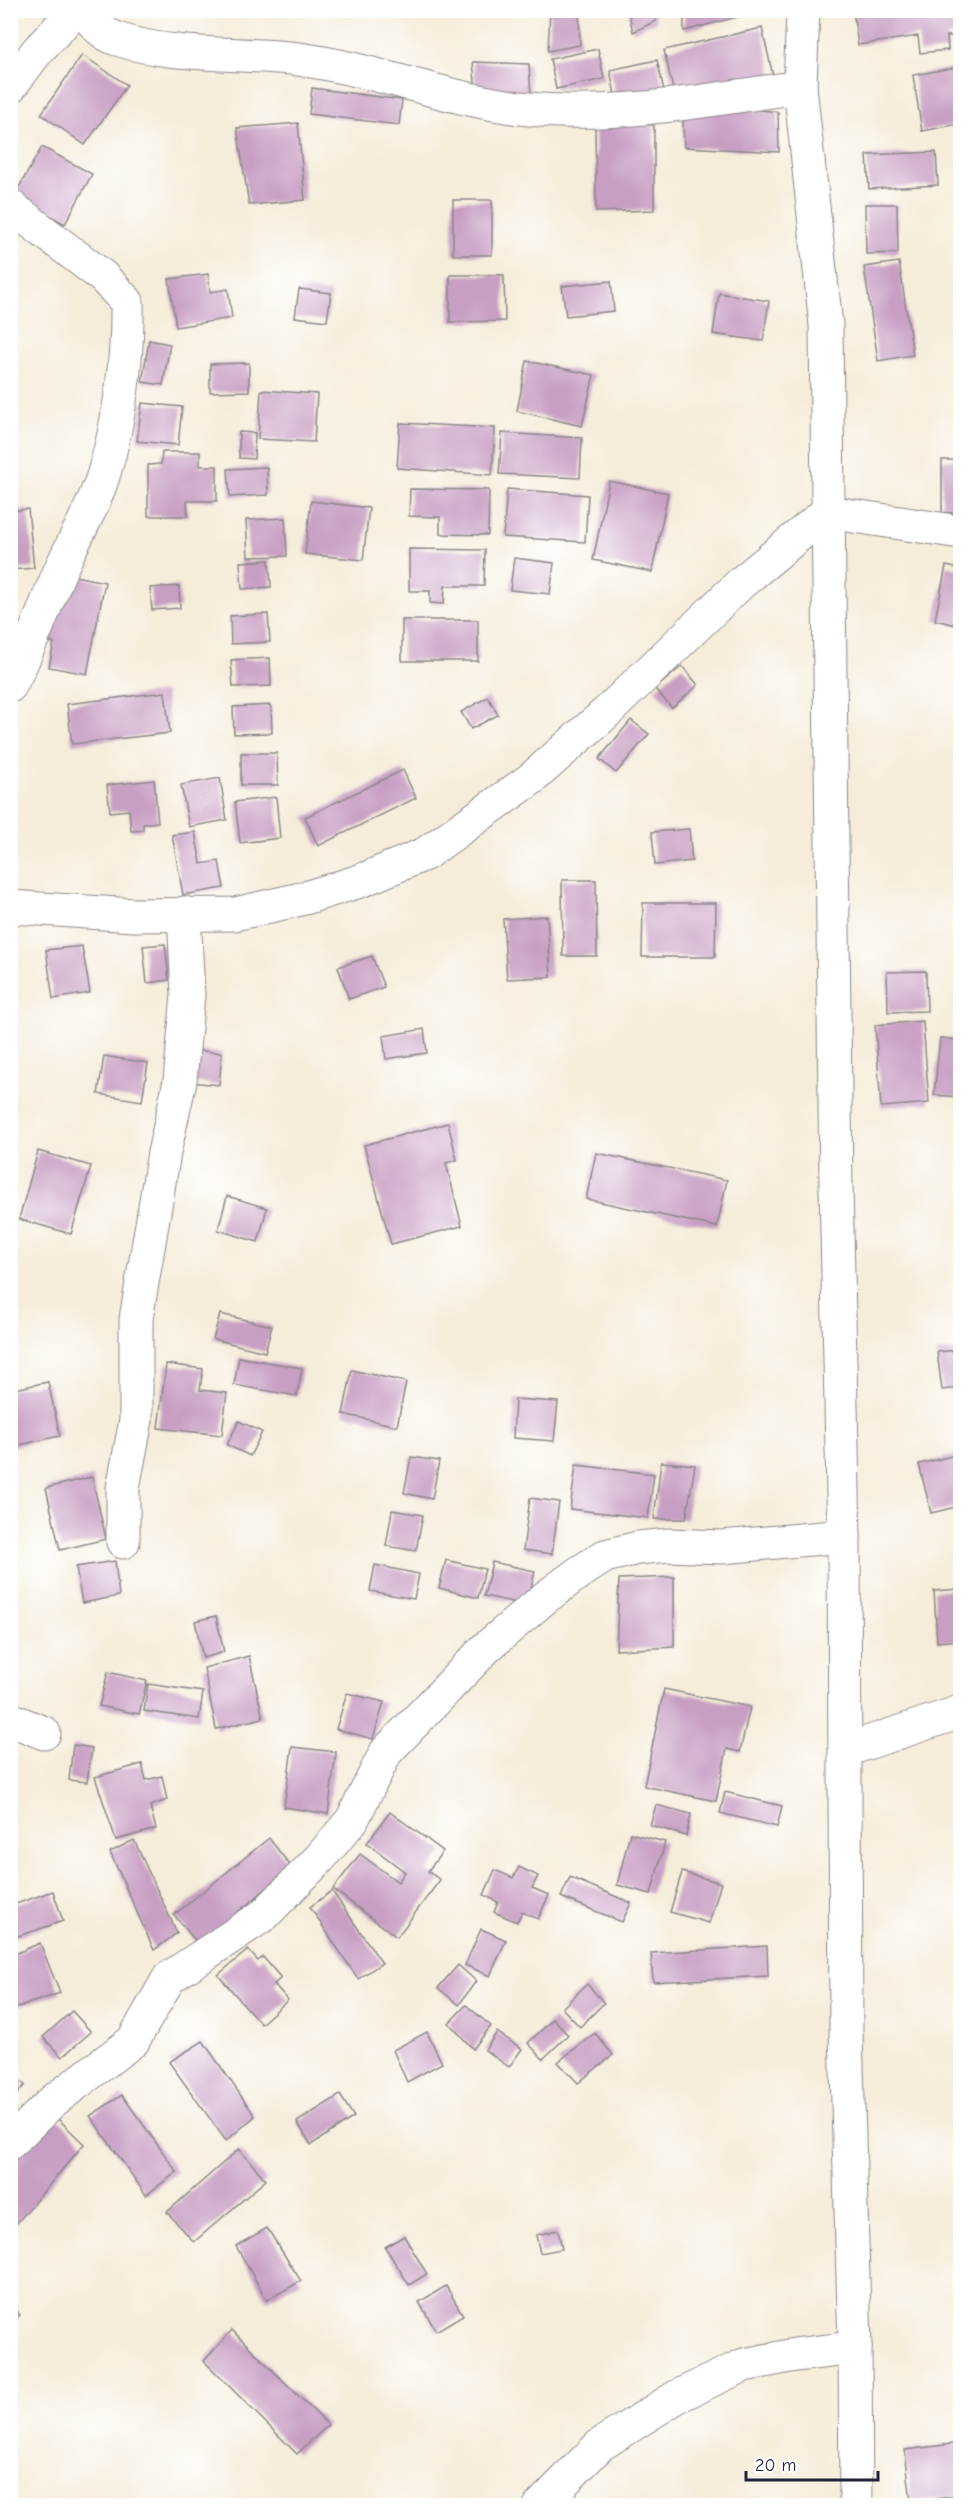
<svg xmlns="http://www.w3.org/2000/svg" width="971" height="2516" font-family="'Comic Neue',sans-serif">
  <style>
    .building { fill: #c79fc3 }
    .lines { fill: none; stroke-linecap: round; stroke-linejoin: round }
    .street-casing { stroke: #8c878a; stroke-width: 35 }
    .secondary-casing { stroke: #8c878a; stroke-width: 35 }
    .street { stroke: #fff; stroke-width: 33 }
    .secondary { stroke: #fff; stroke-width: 33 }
  </style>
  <rect width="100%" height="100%" fill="#fff"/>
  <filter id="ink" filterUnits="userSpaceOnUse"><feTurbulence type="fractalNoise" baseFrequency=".0167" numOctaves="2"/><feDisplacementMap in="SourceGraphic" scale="12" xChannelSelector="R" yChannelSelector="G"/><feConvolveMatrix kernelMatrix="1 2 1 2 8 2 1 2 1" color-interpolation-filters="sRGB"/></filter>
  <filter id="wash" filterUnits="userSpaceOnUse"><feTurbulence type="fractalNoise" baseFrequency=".008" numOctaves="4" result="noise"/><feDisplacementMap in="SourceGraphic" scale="24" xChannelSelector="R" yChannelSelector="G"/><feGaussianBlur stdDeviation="1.35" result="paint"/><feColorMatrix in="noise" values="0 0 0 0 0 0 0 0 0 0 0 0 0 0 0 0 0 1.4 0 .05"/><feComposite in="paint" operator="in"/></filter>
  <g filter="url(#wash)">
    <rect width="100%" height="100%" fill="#f5ecd9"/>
    <g id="blocks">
      <g class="building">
        <polygon points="550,10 579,10 580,45 548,51"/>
        <polygon points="628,10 655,10 656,21 633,32"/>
        <polygon points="684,10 740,10 741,16 684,31"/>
        <polygon points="853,10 960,10 960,35 947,36 948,50 920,53 918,36 858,45"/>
        <polygon points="762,28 773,76 675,98 664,50"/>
        <polygon points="598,49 604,79 556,89 550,59"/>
        <polygon points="82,55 127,85 85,145 41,114"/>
        <polygon points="657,60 665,95 617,105 610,70"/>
        <polygon points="473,62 529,64 531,95 476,92"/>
        <polygon points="958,67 960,78 960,97 955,98 959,124 922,131 913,75"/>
        <polygon points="312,88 402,100 399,125 309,114"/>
        <polygon points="682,101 778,112 779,152 684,147"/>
        <polygon points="595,122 654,125 654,210 596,212"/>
        <polygon points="298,123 305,200 249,205 237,128"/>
        <polygon points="42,147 92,174 65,224 14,196"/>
        <polygon points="936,152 938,185 869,189 867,155"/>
        <rect x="453" y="200" width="39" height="55"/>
        <polygon points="865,204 897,204 898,253 866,254"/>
        <polygon points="899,262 913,355 878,361 864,267"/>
        <polygon points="208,274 210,292 228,289 232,318 176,327 169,279"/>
        <polygon points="450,275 504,275 505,321 450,322"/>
        <polygon points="611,281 614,311 566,316 562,286"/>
        <polygon points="299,289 331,293 327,321 295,317"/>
        <polygon points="719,293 769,301 763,341 713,334"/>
        <polygon points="149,340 170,344 163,385 142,382"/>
        <polygon points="527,361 594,375 582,426 517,411"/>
        <polygon points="249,363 249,391 210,392 210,364"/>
        <polygon points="261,390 317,394 314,442 258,439"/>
        <polygon points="142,403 182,407 178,445 137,441"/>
        <polygon points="400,423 495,428 492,475 397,468"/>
        <polygon points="239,432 255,433 254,459 239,458"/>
        <polygon points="502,433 582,438 580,478 499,474"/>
        <polygon points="162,452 200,452 200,466 217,466 217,501 187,501 188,516 148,516 148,465 161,464"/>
        <rect x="942" y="460" width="18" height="53"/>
        <polygon points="267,467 268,495 230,497 228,469"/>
        <polygon points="609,481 668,493 652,572 593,560"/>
        <polygon points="410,489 489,490 488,535 440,534 440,517 409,516"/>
        <polygon points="507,489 588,495 585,542 503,537"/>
        <polygon points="311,501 369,508 363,560 305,554"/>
        <polygon points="28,509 34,568 10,570 10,511"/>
        <polygon points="285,518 287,556 248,557 246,520"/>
        <polygon points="409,549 485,550 484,586 445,586 444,604 430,603 430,591 409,591"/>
        <polygon points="514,558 554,563 550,594 510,590"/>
        <polygon points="269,560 271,587 242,589 240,562"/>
        <polygon points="946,566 960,569 960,626 935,620"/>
        <polygon points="65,574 105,582 87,674 49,667 54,643 47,641"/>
        <polygon points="179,586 180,608 152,610 150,588"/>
        <polygon points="268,614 270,642 231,644 230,616"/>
        <rect x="402" y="620" width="76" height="41"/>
        <polygon points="270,658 271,686 233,687 231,660"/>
        <polygon points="682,666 698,685 672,708 655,689"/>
        <polygon points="165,692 170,733 72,744 67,704"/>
        <polygon points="488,697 498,715 471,729 461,712"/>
        <polygon points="271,705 272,733 234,734 233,707"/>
        <polygon points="631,720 649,734 616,773 599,759"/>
        <polygon points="241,753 277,753 278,785 241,785"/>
        <polygon points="403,770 416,798 318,846 305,817"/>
        <polygon points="220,778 227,820 189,827 181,785"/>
        <polygon points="154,780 158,822 143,824 143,830 131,831 129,810 110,812 107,785"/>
        <polygon points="276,797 280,838 240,843 235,802"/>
        <polygon points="689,829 692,861 655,865 652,832"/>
        <polygon points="195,832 201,864 219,861 224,888 183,895 172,835"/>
        <polygon points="562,880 596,880 597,956 563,956"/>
        <polygon points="643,903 716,903 715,957 642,957"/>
        <polygon points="547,916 551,977 507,979 503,919"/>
        <polygon points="165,944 169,980 147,983 143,946"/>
        <polygon points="82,946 90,993 53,999 46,950"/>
        <polygon points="372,956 384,987 349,999 338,967"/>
        <polygon points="926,971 927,1011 888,1012 887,972"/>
        <polygon points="923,1021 929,1103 881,1107 875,1025"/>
        <polygon points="424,1029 427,1053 386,1059 383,1036"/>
        <polygon points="940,1038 960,1040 960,1097 934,1095"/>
        <polygon points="193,1050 222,1053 219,1085 190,1082"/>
        <polygon points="104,1056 148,1063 142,1101 98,1094"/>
        <polygon points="448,1123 457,1160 446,1163 462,1226 391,1244 364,1145"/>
        <polygon points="38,1151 91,1166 71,1234 19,1219"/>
        <polygon points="596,1153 727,1180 717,1227 586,1199"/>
        <polygon points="227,1196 267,1208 258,1242 218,1230"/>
        <polygon points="220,1314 272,1326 265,1352 213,1339"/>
        <polygon points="960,1350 960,1388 942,1390 937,1352"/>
        <polygon points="239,1357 302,1368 297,1396 234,1385"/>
        <polygon points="166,1364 203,1369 200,1390 227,1393 222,1435 158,1428"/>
        <polygon points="352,1370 406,1382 397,1426 343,1414"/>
        <polygon points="48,1382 60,1436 10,1447 10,1390"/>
        <polygon points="515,1399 558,1402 554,1441 513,1438"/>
        <polygon points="239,1421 262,1432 250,1456 227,1445"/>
        <polygon points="960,1454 960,1506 931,1513 919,1464"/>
        <polygon points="411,1457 439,1461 432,1499 404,1493"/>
        <polygon points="661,1462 695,1465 686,1519 654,1519"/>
        <polygon points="576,1465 654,1474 648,1518 570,1509"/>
        <polygon points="92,1477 106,1539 60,1550 46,1488"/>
        <polygon points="530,1498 559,1502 552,1554 523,1550"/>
        <polygon points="392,1510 423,1515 416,1551 386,1546"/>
        <polygon points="446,1560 485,1569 478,1598 439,1588"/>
        <polygon points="115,1561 119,1596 82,1603 76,1567"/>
        <polygon points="492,1562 535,1571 527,1605 484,1596"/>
        <polygon points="375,1565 419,1574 414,1599 370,1591"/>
        <polygon points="674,1577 674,1647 616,1650 619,1579"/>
        <polygon points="10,1584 16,1603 10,1605"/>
        <polygon points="960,1589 960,1640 937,1642 934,1591"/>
        <polygon points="216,1616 224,1652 203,1658 195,1621"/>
        <polygon points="249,1656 263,1718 216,1729 204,1668"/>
        <polygon points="108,1672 147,1681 139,1714 99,1706"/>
        <polygon points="148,1684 203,1692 199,1719 144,1711"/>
        <polygon points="664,1689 750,1707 740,1752 727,1749 716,1801 644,1786"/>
        <polygon points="347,1693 384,1702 373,1739 336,1729"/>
        <polygon points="73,1745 92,1748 87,1782 69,1780"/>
        <polygon points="292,1747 336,1752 328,1814 284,1807"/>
        <polygon points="142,1764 146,1780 162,1776 167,1800 150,1806 156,1829 116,1840 95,1777"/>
        <polygon points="725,1792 782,1806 777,1827 720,1813"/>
        <polygon points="656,1805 691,1814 686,1836 650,1825"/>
        <polygon points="390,1812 443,1851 428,1871 440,1880 397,1937 333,1889 360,1854 398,1882 405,1872 367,1843"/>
        <polygon points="630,1833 665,1842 651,1894 617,1885"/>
        <polygon points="269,1838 292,1868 198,1944 174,1915"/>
        <polygon points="134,1840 177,1933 154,1950 110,1852"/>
        <polygon points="519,1867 538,1876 532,1888 549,1895 538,1919 522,1912 517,1922 494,1912 498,1902 484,1895 495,1870 513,1878"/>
        <polygon points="682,1872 721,1883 709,1923 670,1912"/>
        <polygon points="570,1877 631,1903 622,1922 561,1897"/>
        <polygon points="53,1891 63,1921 10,1939 10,1906"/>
        <polygon points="332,1891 382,1963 358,1979 310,1907"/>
        <polygon points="481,1929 506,1940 490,1976 465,1965"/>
        <polygon points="40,1943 60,1993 10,2010 10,1956"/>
        <polygon points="767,1946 768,1976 653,1982 651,1953"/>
        <polygon points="248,1950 258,1961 263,1957 281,1978 274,1984 288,2000 261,2024 218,1975"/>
        <polygon points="458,1965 476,1981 459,2005 438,1988"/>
        <polygon points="587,1984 604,2003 580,2027 562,2008"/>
        <polygon points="466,2005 491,2026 473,2049 449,2023"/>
        <polygon points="72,2011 91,2032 62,2057 43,2037"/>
        <polygon points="553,2019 568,2035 543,2059 528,2043"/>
        <polygon points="427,2032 442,2063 407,2082 393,2050"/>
        <polygon points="497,2032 522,2049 509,2067 485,2050"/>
        <polygon points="595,2033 613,2055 578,2083 558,2062"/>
        <polygon points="203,2041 255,2116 226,2141 169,2062"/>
        <polygon points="10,2073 25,2085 10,2102"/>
        <polygon points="122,2095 177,2172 146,2195 90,2116"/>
        <polygon points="340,2095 354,2117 311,2145 297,2122"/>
        <polygon points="53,2114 84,2144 10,2231 10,2166"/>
        <polygon points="239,2149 266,2180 194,2242 167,2212"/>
        <polygon points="267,2228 301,2281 267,2300 236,2246"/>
        <polygon points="558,2230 562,2249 540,2253 536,2235"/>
        <polygon points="404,2236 427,2274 409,2285 385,2247"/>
        <polygon points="446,2286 463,2315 436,2331 419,2302"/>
        <polygon points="10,2305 20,2315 10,2324"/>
        <polygon points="232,2330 328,2425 297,2454 204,2361"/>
        <polygon points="960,2443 960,2496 911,2502 905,2450"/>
      </g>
    </g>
  </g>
  <g filter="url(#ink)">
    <use href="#blocks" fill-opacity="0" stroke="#8c878a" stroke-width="1.5"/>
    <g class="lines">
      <g class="street-casing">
        <g id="street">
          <path d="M 84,10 C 92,23 102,34 117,39 C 175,58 239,52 298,59 C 376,69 450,101 529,109 C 620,118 711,99 800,87"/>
          <polyline points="10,87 38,50 76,10"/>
          <path d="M 10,206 L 102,276 L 127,302 C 128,357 120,420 104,473 C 94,508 73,540 59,573 C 43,611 30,649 10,686"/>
          <polyline points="10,907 134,915 235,914 305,898 360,881 425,854 531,779 606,713 741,583 827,512 960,532"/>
          <polyline points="123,1542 123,1488 136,1420 136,1319 164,1153 180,1081 188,995 184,913"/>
          <polyline points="10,1719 44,1733"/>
          <polyline points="846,1750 960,1712"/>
          <polyline points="10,2143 53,2101 133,2041 169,1978 264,1915 320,1858 352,1820 386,1752 487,1647 546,1597 577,1574 605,1556 638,1548 669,1545 722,1547 844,1536"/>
          <polyline points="540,2506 600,2445 678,2396 744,2365 795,2355 855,2348"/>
        </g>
      </g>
      <g class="secondary-casing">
        <polyline id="secondary" points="803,10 800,87 826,325 836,1187 844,1536 846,2032 855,2348 856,2506"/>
      </g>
      <use href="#street" class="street"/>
      <use href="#secondary" class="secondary"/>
    </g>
  </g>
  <rect width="971" height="2516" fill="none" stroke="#fff" stroke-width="36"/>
  <path d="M746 2471v9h132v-9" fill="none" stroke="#22223b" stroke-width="3"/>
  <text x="755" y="2471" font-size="18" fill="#22223b" stroke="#ffffff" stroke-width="4.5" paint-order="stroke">20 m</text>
</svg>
